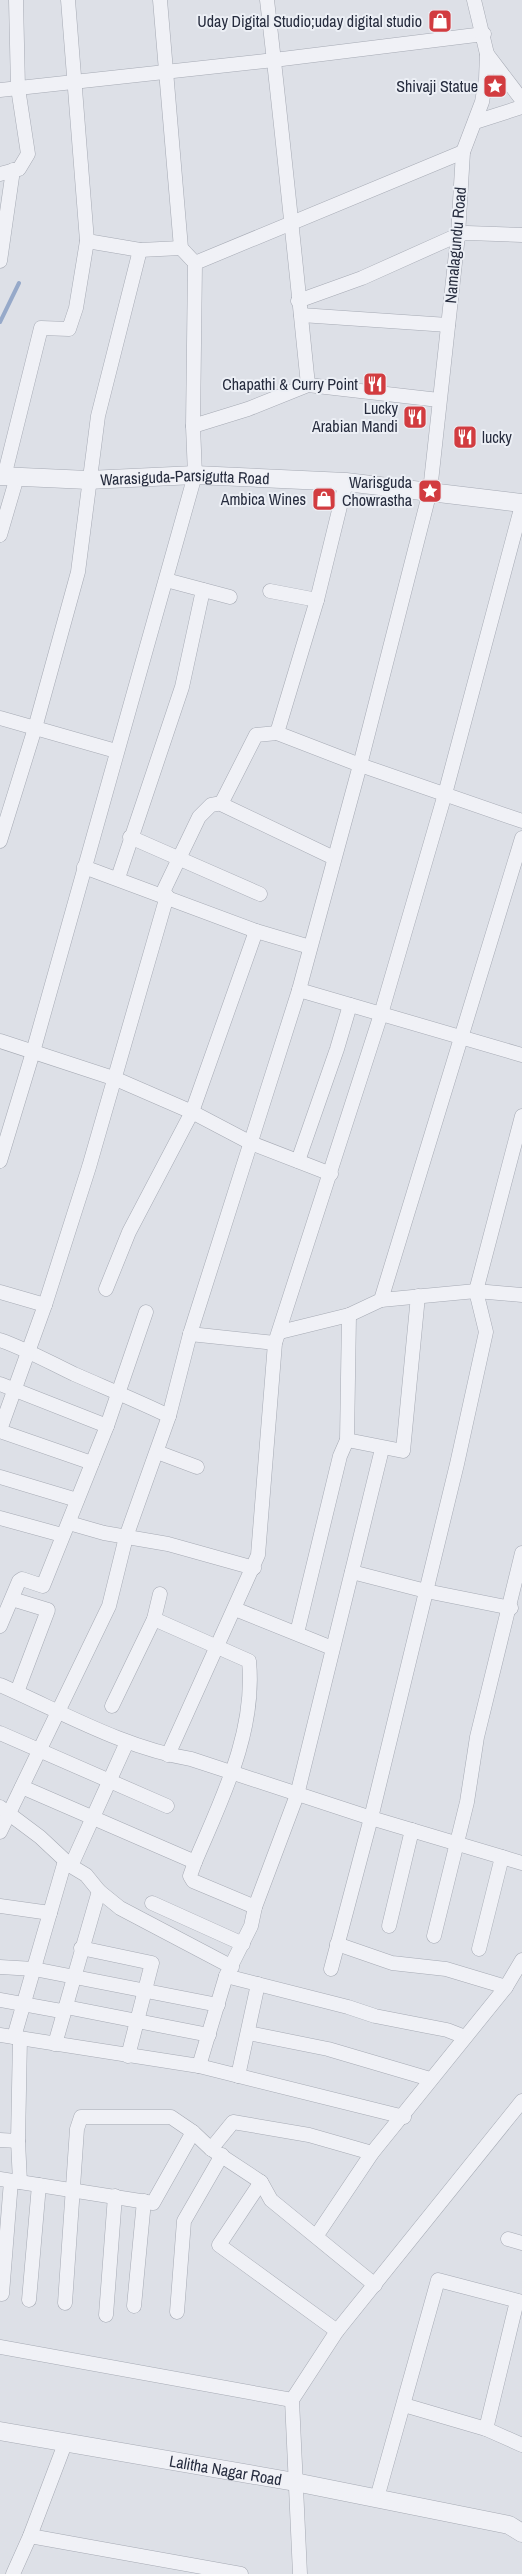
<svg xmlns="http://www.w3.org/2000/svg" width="522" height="2574" font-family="'Archivo Narrow',sans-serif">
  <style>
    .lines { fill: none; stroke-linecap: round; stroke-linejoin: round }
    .stream { stroke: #96a9c9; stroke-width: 4 }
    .minor-casing { stroke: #a6aab4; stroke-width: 15 }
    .tertiary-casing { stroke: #a6aab4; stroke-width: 19 }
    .minor { stroke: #f0f1f6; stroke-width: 14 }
    .tertiary { stroke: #f0f1f6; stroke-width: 18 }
    .labels { text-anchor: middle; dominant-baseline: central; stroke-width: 4; stroke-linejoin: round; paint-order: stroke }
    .poi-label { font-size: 16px; fill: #262c3e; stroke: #eceff5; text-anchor: end }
    .street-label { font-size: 16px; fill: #262c3e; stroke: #eceff5 }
  </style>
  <rect width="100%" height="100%" fill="#dde0e7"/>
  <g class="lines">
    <polyline class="stream" points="0,322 19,283"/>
    <g class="minor-casing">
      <g id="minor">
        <polyline points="160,0 181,248 195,263"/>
        <path d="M 267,0 C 282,128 295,257 308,385"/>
        <polyline points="487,54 522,100"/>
        <polyline points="0,90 274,60 484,34"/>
        <polyline points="475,122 522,107"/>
        <polyline points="0,174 19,169 28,154 18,88 16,0"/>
        <polyline points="87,241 140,250 181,248"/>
        <polyline points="0,261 13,170"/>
        <polyline points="298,301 362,278 458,235 467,233 522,235"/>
        <polyline points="301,315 448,325"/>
        <polyline points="193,426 248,409 308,385 439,400"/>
        <polyline points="4,477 41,328 69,329 76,308 87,241 68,0"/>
        <polyline points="346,482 317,600 277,733 360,765 522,821"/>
        <polyline points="0,535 17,477"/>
        <polyline points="166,580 230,597"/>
        <polyline points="270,591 317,600"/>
        <polyline points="0,718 116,751"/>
        <polyline points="277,733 256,735 223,800 223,805 334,858"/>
        <polyline points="130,837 260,894"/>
        <polyline points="0,841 35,728 78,572 98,416 140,250"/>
        <polyline points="84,867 256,931 310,947"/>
        <polyline points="118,878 182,687 203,590"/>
        <polyline points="162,894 199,817 211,805 222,803"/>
        <polyline points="299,990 522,1055"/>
        <polyline points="0,1041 116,1079 192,1112 251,1143 331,1174"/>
        <polyline points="0,1161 33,1052 195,475 193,426 195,263 463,152"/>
        <polyline points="298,1161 337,1049 350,1005"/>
        <polyline points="106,1289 129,1232 192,1112 256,931"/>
        <polyline points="0,1292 45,1305"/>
        <polyline points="381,1300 522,838"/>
        <polyline points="280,1332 349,1315 381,1300 476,1291 522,1295"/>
        <polyline points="190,1334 275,1343"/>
        <path d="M 0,1340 C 26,1349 49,1362 74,1374 C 106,1388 138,1401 169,1416"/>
        <polyline points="0,1384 107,1426"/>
        <polyline points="0,1430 45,1305 89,1167 167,896"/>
        <polyline points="0,1431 92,1463"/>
        <polyline points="347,1440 403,1451 418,1296"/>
        <polyline points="157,1452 197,1467"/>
        <polyline points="0,1477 77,1500"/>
        <polyline points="0,1518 62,1535"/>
        <polyline points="69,1523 104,1533 168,1544 254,1568"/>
        <polyline points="352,1572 426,1591 511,1608"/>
        <polyline points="12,1599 48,1610 17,1692"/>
        <polyline points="235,1609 332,1648"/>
        <polyline points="0,1626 19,1581 22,1579 43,1586 107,1426 146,1312"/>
        <polyline points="297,1633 340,1456 347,1440 349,1315"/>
        <path d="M 0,1685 C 62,1712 124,1748 191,1759 L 371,1818 L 522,1863"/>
        <polyline points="112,1706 154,1619 160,1594"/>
        <polyline points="0,1733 167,1806"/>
        <polyline points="168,1755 258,1555 275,1343 381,1014 445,794 522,505"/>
        <path d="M 22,1787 L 195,1862 C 222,1798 256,1732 249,1661 L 154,1619"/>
        <polyline points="0,1807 40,1837 71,1866 86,1875 99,1891 120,1908 232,1967"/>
        <polyline points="0,1832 109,1606 126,1537 169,1416 190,1334 299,990 360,765 430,491 458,235 463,152 482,102 486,79 487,54 474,0"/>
        <polyline points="195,1862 190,1876 193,1881 255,1907"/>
        <polyline points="71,1866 127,1742"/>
        <polyline points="152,1903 243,1944"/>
        <polyline points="0,1906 50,1913"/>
        <polyline points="389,1926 412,1830"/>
        <polyline points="434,1936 467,1802 477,1737 522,1553"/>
        <polyline points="337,1944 392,1963 446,1969 506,1987"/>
        <polyline points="81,1948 152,1963 128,2056"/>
        <polyline points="479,1949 502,1857"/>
        <polyline points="0,1967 34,1969 218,2005"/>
        <polyline points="331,1969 371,1818 457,1464 486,1332 476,1291 522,1116"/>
        <polyline points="226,1976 348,2007 375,2016 447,2030 465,2037"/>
        <polyline points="0,2000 61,2011 66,2007 209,2035"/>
        <polyline points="248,2033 328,2049 430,2079"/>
        <polyline points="0,2035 199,2066 404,2117"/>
        <polyline points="14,2037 65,1861"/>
        <polyline points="55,2044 99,1891"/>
        <polyline points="199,2066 226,1976 251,1926 255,1907 297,1795 382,1449"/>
        <polyline points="238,2076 258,1984"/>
        <polyline points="0,2140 18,2141 20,2038"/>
        <polyline points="18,2141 20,2182"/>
        <polyline points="211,2149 233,2122 309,2135 372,2153"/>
        <polyline points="0,2179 153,2203 193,2132"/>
        <polyline points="261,2182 219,2245 337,2331"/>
        <polyline points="317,2235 372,2153 506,1987 522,1960"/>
        <polyline points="508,2239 522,2243"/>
        <polyline points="2,2294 11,2181"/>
        <polyline points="29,2300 39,2185"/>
        <polyline points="65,2303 77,2129 81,2117 171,2117 193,2132 211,2149 261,2182 271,2200 375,2285"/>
        <polyline points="134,2306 144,2201"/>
        <polyline points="177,2312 184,2221 222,2155"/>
        <polyline points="106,2315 115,2196"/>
        <polyline points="0,2347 292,2400"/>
        <polyline points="404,2405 486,2429 522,2445"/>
        <polyline points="486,2429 517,2301"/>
        <polyline points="377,2498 438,2280 522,2302"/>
        <polyline points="30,2536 241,2574"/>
        <polyline points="13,2574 30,2536 66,2441"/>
        <polyline points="300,2574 292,2400 337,2331 522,2101"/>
      </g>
    </g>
    <g class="tertiary-casing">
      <g id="tertiary">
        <path id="s1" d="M 0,476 L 88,480 L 195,475 L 346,482 L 522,503"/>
        <path id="s2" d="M 0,2431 L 295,2482 L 509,2525 L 522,2533"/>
      </g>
    </g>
    <use href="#minor" class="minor"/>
    <use href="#tertiary" class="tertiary"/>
  </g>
  <defs>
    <g id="shop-square" transform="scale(1.25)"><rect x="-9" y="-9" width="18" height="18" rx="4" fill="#d23c40" stroke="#eceff5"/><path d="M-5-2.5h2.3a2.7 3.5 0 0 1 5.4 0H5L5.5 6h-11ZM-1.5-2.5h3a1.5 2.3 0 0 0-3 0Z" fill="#fff"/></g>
    <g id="sight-square" transform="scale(1.25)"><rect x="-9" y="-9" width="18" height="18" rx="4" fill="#d23c40" stroke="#eceff5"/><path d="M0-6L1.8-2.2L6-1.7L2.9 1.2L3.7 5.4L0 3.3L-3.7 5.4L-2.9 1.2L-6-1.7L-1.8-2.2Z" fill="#fff"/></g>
    <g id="restaurant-square" transform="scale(1.25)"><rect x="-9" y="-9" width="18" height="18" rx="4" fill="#d23c40" stroke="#eceff5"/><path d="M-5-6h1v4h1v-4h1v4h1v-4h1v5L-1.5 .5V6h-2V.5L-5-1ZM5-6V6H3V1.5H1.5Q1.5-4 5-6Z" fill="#fff"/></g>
  </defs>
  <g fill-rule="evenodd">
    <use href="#shop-square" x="440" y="21"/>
    <use href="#sight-square" x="495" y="86"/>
    <use href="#restaurant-square" x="375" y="384"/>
    <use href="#restaurant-square" x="415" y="417"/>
    <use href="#restaurant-square" x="465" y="437"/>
    <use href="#sight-square" x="430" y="491"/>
    <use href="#shop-square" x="324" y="499"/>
  </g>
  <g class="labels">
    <g class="poi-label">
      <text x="422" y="21">Uday Digital Studio;uday digital studio</text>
      <text x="478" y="86">Shivaji Statue</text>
      <text x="358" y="384">Chapathi &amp; Curry Point</text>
      <text x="398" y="408">Lucky<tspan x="398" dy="18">Arabian Mandi</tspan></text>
      <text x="482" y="437" text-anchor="start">lucky</text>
      <text x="412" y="482">Warisguda<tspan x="412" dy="18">Chowrastha</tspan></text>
      <text x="306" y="499">Ambica Wines</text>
    </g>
    <g class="street-label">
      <text transform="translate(455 245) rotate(-85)">Namalagundu Road</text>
      <text stroke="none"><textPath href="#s1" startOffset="185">Warasiguda-Parsigutta Road</textPath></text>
      <text stroke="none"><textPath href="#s2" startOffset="229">Lalitha Nagar Road</textPath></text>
    </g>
  </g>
</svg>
